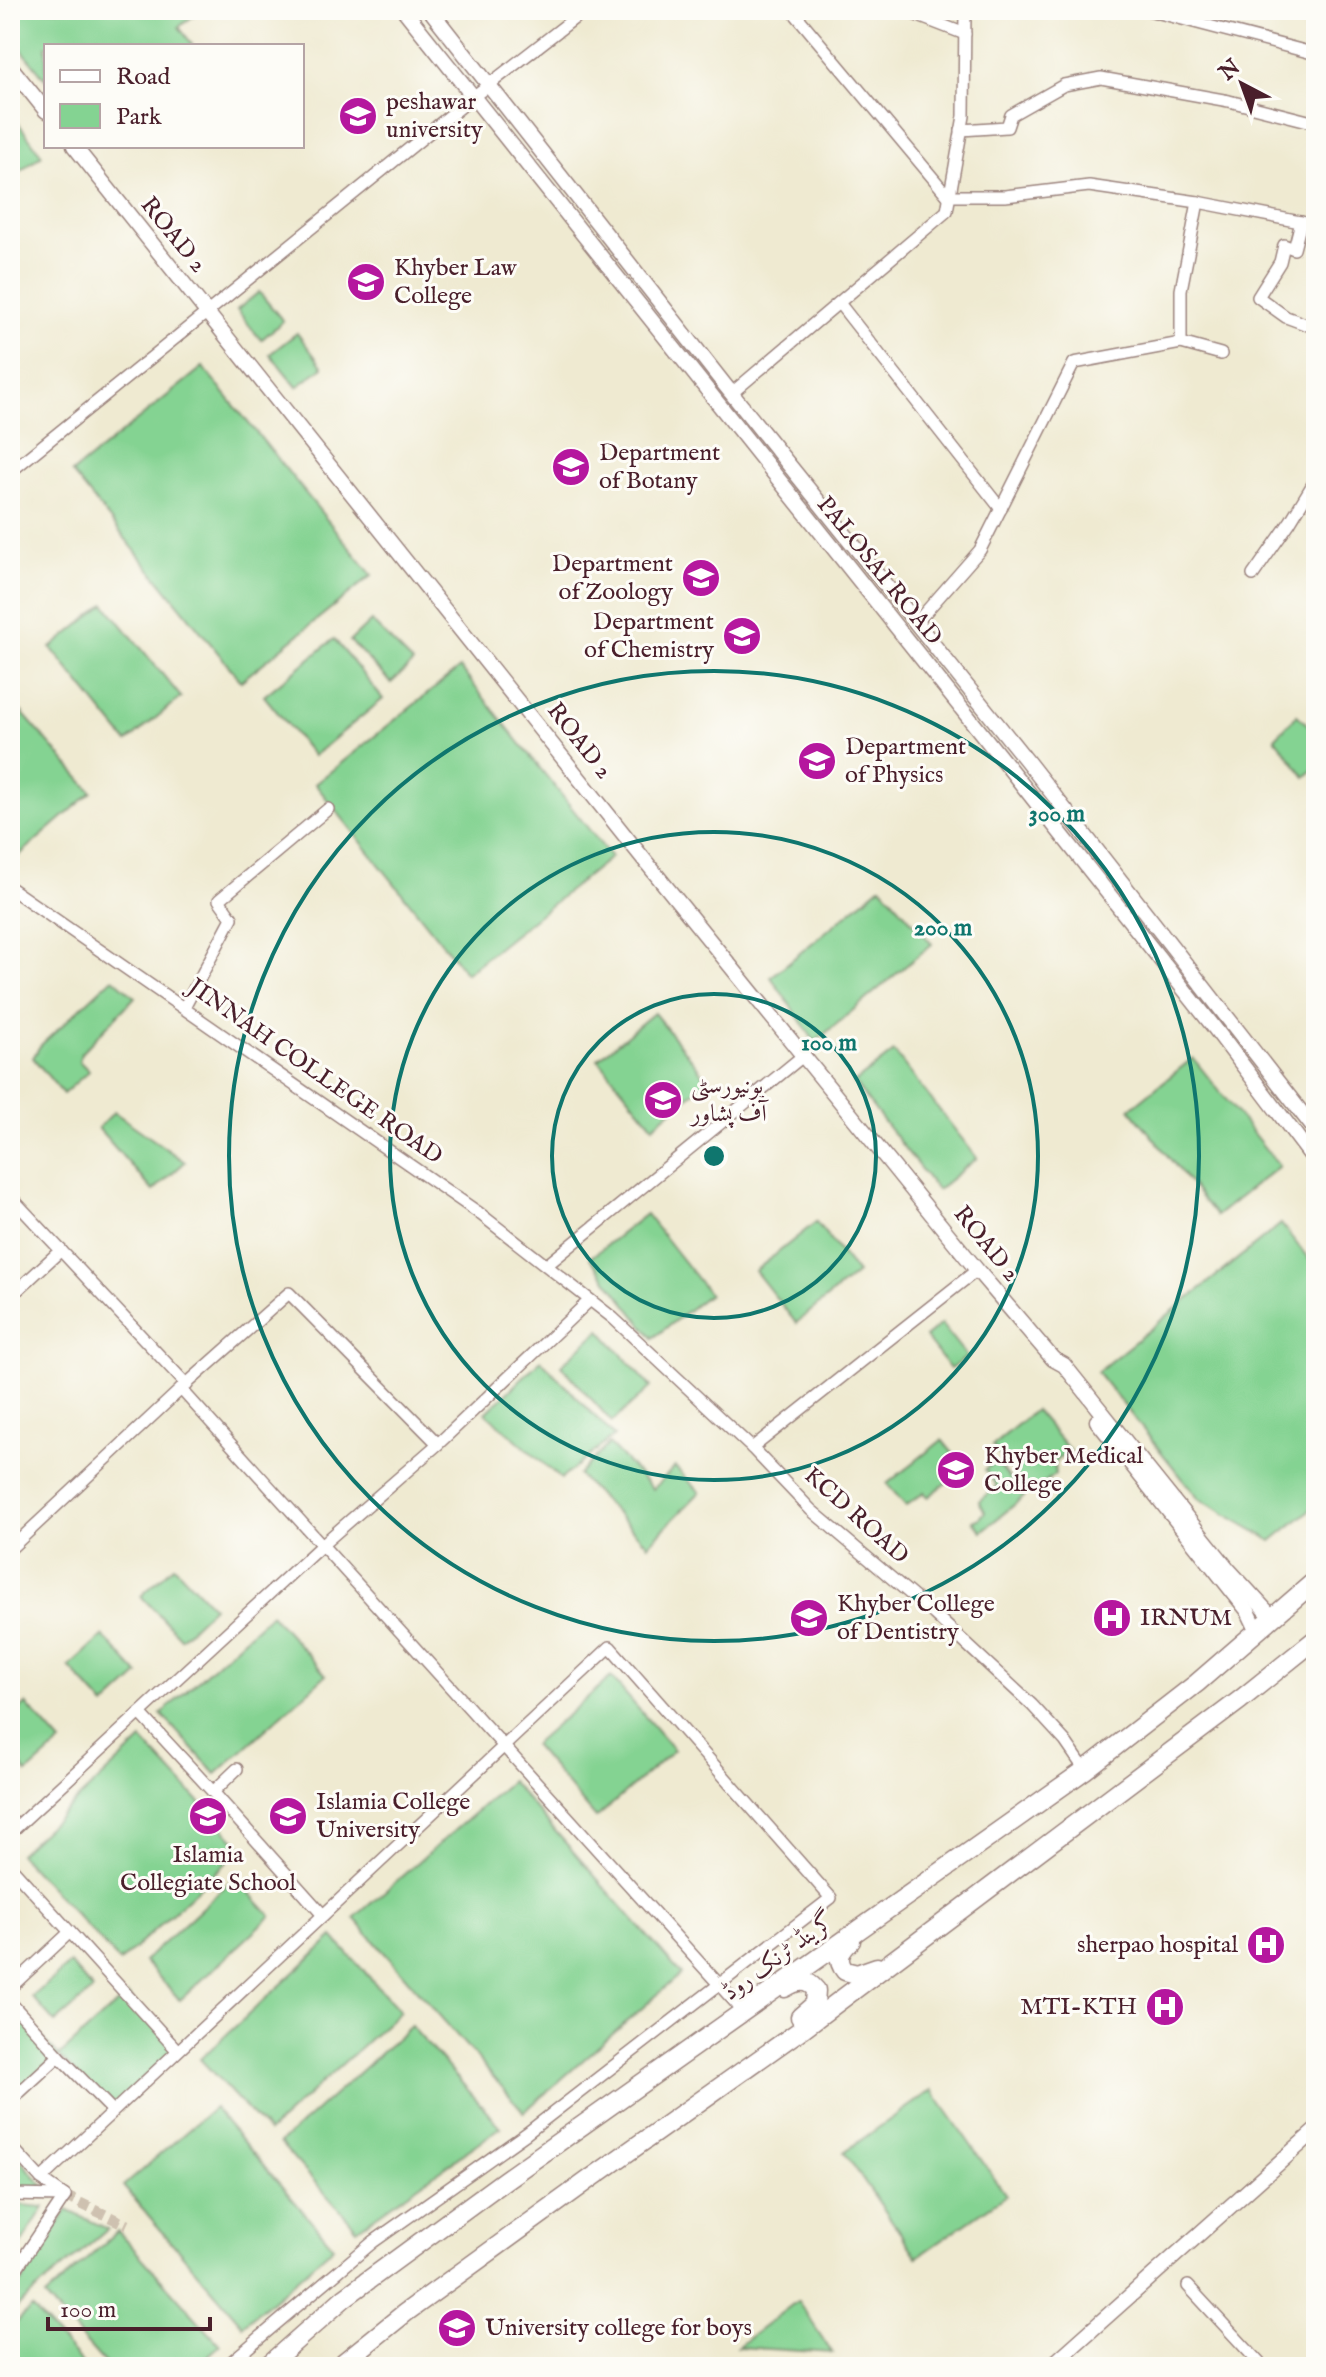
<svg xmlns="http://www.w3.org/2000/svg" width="1326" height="2377" font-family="'IM FELL English',Amiri,serif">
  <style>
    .green { fill: #84d392; stroke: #67795e; stroke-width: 2 }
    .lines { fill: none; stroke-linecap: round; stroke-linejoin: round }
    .minor-tunnel { stroke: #cec1b0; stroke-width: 11; stroke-dasharray: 11 5.5; stroke-linecap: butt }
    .minor-casing { stroke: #9c847e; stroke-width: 14 }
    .tertiary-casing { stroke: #9c847e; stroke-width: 17 }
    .trunk-casing { stroke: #9c847e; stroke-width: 21 }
    .minor { stroke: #fff; stroke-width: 11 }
    .tertiary { stroke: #fff; stroke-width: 14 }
    .trunk { stroke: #fff; stroke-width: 18 }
    .ring { fill: none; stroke: #0f766e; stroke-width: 4 }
    .labels { text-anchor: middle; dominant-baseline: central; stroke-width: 6; stroke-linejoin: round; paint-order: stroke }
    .poi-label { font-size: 24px; fill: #4a1f2b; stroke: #fdfcf7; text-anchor: start }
    .street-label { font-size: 24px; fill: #4a1f2b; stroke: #fdfcf7 }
    .centre { fill: #0f766e; stroke: #fdfcf7; stroke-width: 4 }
    .ring-label { font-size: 24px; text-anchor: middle; font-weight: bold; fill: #0f766e; stroke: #fdfcf7; stroke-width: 6; stroke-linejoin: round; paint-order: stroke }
  </style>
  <rect width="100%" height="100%" fill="#fdfcf7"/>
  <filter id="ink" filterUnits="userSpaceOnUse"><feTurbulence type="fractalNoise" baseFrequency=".0125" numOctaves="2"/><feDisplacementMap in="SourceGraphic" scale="16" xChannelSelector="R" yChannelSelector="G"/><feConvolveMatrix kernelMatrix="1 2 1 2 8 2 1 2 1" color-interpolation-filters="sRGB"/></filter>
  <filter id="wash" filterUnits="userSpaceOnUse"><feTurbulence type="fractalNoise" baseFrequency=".006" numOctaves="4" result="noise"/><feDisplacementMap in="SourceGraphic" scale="32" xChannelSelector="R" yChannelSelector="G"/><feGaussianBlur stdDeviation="1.8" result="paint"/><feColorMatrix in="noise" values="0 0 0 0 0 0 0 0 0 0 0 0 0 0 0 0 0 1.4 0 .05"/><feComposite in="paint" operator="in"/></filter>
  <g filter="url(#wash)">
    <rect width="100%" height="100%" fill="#efead1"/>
    <g class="green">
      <polygon points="10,10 201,10 179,27 192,44 190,46 46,46 46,80 10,35"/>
      <polygon points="10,112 42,155 10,179"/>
      <polygon points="259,292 283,321 261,340 237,310"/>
      <polygon points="297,333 323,367 297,387 270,354"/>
      <polygon points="203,367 372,575 241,681 72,473"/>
      <polygon points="105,604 181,697 127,742 51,648"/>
      <polygon points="371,621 413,663 391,683 350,641"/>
      <polygon points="334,639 383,699 313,756 264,696"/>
      <polygon points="460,668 611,857 466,973 315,784"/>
      <polygon points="10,699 92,792 16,858 10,851"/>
      <polygon points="1297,715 1316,732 1316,767 1305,777 1275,738"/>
      <polygon points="881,886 932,944 815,1042 771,977"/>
      <polygon points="113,978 135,997 81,1053 79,1061 89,1071 63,1094 33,1058 40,1046"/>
      <polygon points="654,1013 708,1080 653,1126 598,1059"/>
      <polygon points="894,1052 977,1158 937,1190 854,1083"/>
      <polygon points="1193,1058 1279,1166 1216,1216 1130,1109"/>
      <polygon points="114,1112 185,1162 153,1191 98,1128"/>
      <polygon points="646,1214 709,1294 653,1338 590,1258"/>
      <polygon points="816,1222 857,1273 796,1323 755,1271"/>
      <polygon points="1281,1224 1316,1268 1316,1505 1272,1541 1198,1498 1097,1372"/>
      <polygon points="941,1324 967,1357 950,1369 925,1337"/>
      <polygon points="600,1330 651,1387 612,1422 561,1365"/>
      <polygon points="541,1360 614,1436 561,1479 486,1413"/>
      <path d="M 1035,1410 L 1071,1452 C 1059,1455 1053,1461 1055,1474 L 1031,1493 L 992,1446 Z"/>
      <polygon points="942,1440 965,1468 928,1497 924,1492 906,1506 887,1484"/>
      <polygon points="609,1444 653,1489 675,1467 700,1492 648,1545 578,1475"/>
      <polygon points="995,1461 1025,1496 982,1531 973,1521 980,1518 985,1512 979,1501 997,1486 985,1470"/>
      <polygon points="174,1566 213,1607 181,1638 141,1596"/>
      <polygon points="271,1614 326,1675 216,1774 161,1714"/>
      <polygon points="103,1636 139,1675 105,1706 69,1667"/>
      <polygon points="611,1677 674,1750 596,1818 533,1745"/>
      <polygon points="26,1704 61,1743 27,1773 10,1753 10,1719"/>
      <polygon points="142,1740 242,1848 120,1962 19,1854"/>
      <polygon points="511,1781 681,1974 524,2112 354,1918"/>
      <polygon points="235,1877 271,1916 180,2000 144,1961"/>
      <polygon points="333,1937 400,2011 268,2132 200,2059"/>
      <polygon points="70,1964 93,1990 55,2023 32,1997"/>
      <polygon points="127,1995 177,2050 112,2110 59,2056 10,2100 10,2003 59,2056"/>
      <polygon points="411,2026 501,2127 357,2229 280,2143"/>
      <polygon points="932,2090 1006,2195 917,2257 844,2152"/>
      <polygon points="214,2108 334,2247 243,2325 123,2186"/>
      <polygon points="10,2148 53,2197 10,2195"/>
      <polygon points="10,2204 44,2207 10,2262"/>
      <polygon points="67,2210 108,2229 10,2313 10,2300"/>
      <polygon points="118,2231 220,2345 196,2367 108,2367 45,2297"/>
      <polygon points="798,2301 832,2353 737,2347 797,2301"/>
      <polygon points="32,2308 85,2367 10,2367 10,2328"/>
    </g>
  </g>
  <g filter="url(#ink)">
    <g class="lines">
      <polyline class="minor-tunnel" points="65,2196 127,2225"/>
      <g class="minor-casing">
        <g id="minor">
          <polyline points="792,10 948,196 1005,196 1089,186 1198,202 1316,225"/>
          <polyline points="903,10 965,34"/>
          <polyline points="1148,10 1316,54"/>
          <polyline points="961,130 1007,127 1011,115 1064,85 1101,78 1229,101 1316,123"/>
          <polyline points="1301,222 1294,249 1284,245 1280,262 1258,297 1286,317 1316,328"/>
          <polyline points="839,303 1001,509"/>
          <polyline points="1181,343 1181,290 1198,202"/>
          <polyline points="732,393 947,211 964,116 965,10"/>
          <polyline points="10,472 473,97 585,10"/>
          <polyline points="1253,575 1290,522 1316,479"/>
          <polyline points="916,623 980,550 1074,363 1181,343 1221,354"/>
          <polyline points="10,888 479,1213 613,1318 752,1448 811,1510 934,1614 1032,1705 1065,1741 1085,1770"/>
          <polyline points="184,1008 232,918 219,900 328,809"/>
          <polyline points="10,1196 187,1385"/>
          <polyline points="547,1265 804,1055"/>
          <polyline points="10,1297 61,1250"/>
          <polyline points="181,1389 744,2012"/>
          <polyline points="752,1448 977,1270"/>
          <polyline points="10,1549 181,1389 289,1293 438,1444"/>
          <polyline points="140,1713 213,1792 237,1769"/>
          <polyline points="213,1792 323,1915"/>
          <polyline points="10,1833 323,1544 438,1444 590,1300"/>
          <polyline points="10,1866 177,2050"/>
          <polyline points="10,1988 70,1932"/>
          <polyline points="10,2002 59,2056"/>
          <polyline points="10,2101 59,2056 112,2110"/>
          <polyline points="10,2145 41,2179 65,2196 10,2278"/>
          <polyline points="41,2179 610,1647 831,1898 527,2133 373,2242 225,2367"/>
          <polyline points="10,2195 65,2196"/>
          <polyline points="1188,2286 1263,2367"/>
        </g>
      </g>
      <g class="tertiary-casing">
        <g id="tertiary">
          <polyline points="404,10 1005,763 1213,1026 1316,1162"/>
          <polyline points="430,10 724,384 1027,761 1316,1131"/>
          <polyline points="10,66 46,111"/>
          <polyline points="74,146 642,857 977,1270 1053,1359 1064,1365 1228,1569 1272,1617"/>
          <polyline points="1097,1421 1248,1611 1257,1630"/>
          <polyline points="1050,2367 1316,2130"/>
        </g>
      </g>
      <g class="trunk-casing">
        <g id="trunk">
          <path d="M 851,1941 C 841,1950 835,1959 845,1971 L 857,1974 L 877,1967"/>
          <path d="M 785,1988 C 796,1981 807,1978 816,1990 L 815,2004 L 800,2017"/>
          <polyline points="266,2367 344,2298 505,2180 1085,1770 1197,1683 1316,1580"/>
          <polyline points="338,2367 405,2313 590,2179 802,2029 1240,1700 1316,1639"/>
        </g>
      </g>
      <use href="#minor" class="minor"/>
      <use href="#tertiary" class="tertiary"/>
      <use href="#trunk" class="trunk"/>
    </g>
  </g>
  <g class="ring">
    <circle cx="714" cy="1156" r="162"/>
    <circle cx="714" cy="1156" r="324"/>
    <circle cx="714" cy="1156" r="485"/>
  </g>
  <defs>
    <g id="university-disc" transform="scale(2)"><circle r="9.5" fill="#b5179e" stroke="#fdfcf7"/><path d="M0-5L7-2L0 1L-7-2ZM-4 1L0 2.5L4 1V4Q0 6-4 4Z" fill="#fff"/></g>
    <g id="hospital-disc" transform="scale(2)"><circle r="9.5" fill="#b5179e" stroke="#fdfcf7"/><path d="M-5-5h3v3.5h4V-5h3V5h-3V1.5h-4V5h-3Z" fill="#fff"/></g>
  </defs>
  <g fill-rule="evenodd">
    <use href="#university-disc" x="358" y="116"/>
    <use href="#university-disc" x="366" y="282"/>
    <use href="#university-disc" x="571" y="467"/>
    <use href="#university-disc" x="701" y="578"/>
    <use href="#university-disc" x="742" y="636"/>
    <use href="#university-disc" x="817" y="761"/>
    <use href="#university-disc" x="663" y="1100"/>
    <use href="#university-disc" x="956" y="1470"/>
    <use href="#university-disc" x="809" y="1618"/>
    <use href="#hospital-disc" x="1112" y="1618"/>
    <use href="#university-disc" x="208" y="1816"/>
    <use href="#university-disc" x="288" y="1816"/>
    <use href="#hospital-disc" x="1266" y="1945"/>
    <use href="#hospital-disc" x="1165" y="2007"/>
    <use href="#university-disc" x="457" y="2328"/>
  </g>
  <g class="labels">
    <g class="poi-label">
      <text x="386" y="102">peshawar<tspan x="386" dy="28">university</tspan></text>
      <text x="394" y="268">Khyber Law<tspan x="394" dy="28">College</tspan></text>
      <text x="599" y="453">Department<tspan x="599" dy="28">of Botany</tspan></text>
      <text x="673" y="564" text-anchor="end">Department<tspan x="673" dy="28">of Zoology</tspan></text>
      <text x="714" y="622" text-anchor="end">Department<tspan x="714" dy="28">of Chemistry</tspan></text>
      <text x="845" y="747">Department<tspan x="845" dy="28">of Physics</tspan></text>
      <text x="691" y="1086">یونیورسٹی<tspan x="691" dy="28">آف پشاور</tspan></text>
      <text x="984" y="1456">Khyber Medical<tspan x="984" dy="28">College</tspan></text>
      <text x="837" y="1604">Khyber College<tspan x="837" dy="28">of Dentistry</tspan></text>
      <text x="1140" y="1618">IRNUM</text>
      <text x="316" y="1802">Islamia College<tspan x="316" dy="28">University</tspan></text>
      <text x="208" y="1855" text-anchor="middle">Islamia<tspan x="208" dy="28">Collegiate School</tspan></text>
      <text x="1238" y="1945" text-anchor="end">sherpao hospital</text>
      <text x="1137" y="2007" text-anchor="end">MTI-KTH</text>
      <text x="485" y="2328">University college for boys</text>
    </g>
    <g class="street-label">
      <text transform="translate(173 235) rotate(51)">ROAD 2</text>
      <text transform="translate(879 571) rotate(51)">PALOSAI ROAD</text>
      <text transform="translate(579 741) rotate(52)">ROAD 2</text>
      <text transform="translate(315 1072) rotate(35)">JINNAH COLLEGE ROAD</text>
      <text transform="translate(986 1244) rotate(51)">ROAD 2</text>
      <text transform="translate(856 1516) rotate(42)">KCD ROAD</text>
      <text transform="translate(779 1957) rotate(-36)">گرینڈ ٹرنک روڈ</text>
    </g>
  </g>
  <circle cx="714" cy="1156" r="12" class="centre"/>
  <g class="ring-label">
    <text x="1057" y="821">300 m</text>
    <text x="943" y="935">200 m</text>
    <text x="829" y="1050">100 m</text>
  </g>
  <rect width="1326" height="2377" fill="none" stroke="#fdfcf7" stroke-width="40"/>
  <rect x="44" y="44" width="260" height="104" fill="#fdfcf7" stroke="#b5a4a5" stroke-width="2"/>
  <rect x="60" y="70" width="40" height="12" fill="#ffffff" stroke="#b5a4a5" stroke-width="2"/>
  <text x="116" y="84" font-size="24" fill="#4a1f2b">Road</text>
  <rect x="60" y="104" width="40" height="24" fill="#84d392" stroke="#b5a4a5" stroke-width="2"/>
  <text x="116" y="124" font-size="24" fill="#4a1f2b">Park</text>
  <g transform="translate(1242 84) rotate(319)" stroke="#fdfcf7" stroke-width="6" paint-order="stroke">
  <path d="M0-6L14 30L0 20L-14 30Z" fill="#4a1f2b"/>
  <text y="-12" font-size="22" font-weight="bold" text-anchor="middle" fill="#4a1f2b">N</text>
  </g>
  <path d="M48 2317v12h162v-12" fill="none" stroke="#4a1f2b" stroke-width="4"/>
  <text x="60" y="2317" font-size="24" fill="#4a1f2b" stroke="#fdfcf7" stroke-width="6" paint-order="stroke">100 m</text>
</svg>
